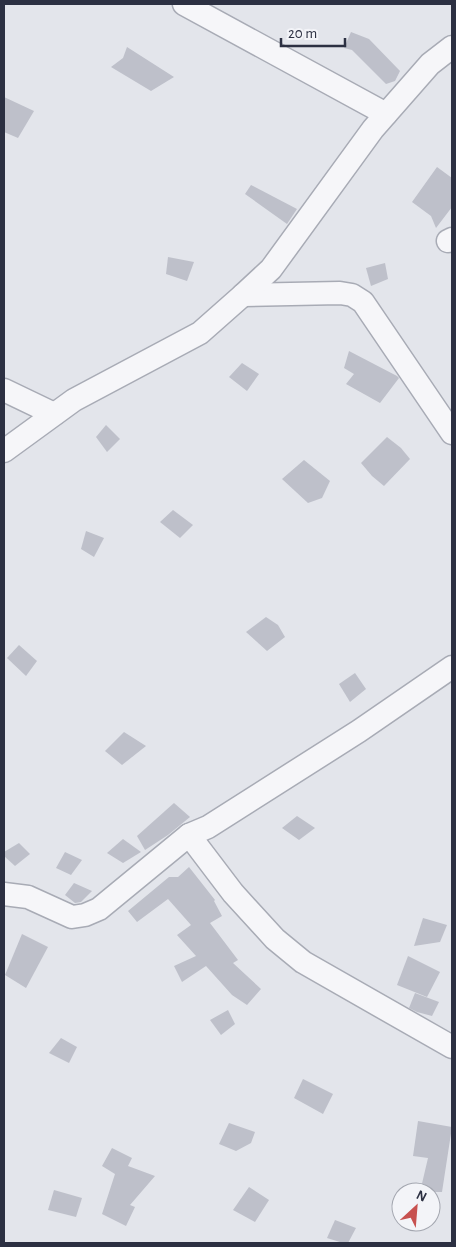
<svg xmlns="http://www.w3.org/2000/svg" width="456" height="1247" font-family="'Alegreya Sans',sans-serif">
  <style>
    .building { fill: #bec0ca }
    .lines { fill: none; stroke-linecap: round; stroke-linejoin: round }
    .minor-casing { stroke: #a8abb5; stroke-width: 25 }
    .minor { stroke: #f6f6f9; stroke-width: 22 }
  </style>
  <rect width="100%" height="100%" fill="#e3e5eb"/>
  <g class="building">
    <polygon points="351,32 369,39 400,71 395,81 386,84 352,50 344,48"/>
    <polygon points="127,47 174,77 151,91 111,67 123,58"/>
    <polygon points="4,97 34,111 18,138 4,132"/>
    <polygon points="437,167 452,178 452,207 436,228 431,216 412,202"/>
    <polygon points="251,185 297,209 287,224 245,194"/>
    <polygon points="168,257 194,262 187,281 166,274"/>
    <polygon points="385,263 388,279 371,286 366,268"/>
    <polygon points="349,351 397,376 399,378 380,403 346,384 354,374 344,368"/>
    <polygon points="242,363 259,374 247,391 229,377"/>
    <polygon points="106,425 120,439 107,452 96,437"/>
    <polygon points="387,437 401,448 410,459 384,486 372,476 361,463"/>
    <polygon points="304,460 330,481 322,498 308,503 282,479"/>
    <polygon points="173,510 193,525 180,538 160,522"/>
    <polygon points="86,531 104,538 94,557 81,549"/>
    <polygon points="266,617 278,625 285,637 267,651 246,632"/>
    <polygon points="19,645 37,661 26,676 7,658"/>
    <polygon points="355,673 366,689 350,702 339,684"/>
    <polygon points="124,732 146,746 122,765 105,751"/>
    <polygon points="174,803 190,817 168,835 145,850 137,836"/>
    <polygon points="297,816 315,828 299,840 282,828"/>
    <polygon points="123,839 141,852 123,863 107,853"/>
    <polygon points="19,843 30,854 15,866 4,856 4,852"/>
    <polygon points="65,852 82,860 71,875 56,868"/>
    <polygon points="189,867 215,900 214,901 222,916 210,923 238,960 233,963 261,989 247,1005 232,995 206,966 182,982 174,966 196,956 177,935 191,925 168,899 137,922 128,911 169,877 178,877"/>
    <polygon points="74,883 92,891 81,902 75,903 65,895"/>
    <polygon points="423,918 447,925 440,942 414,946"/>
    <polygon points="22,934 48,947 26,988 5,975"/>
    <polygon points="408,956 440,972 427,997 397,985"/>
    <polygon points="415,993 439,1002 432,1016 417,1012 409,1008"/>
    <polygon points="228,1010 235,1024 221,1035 210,1020"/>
    <polygon points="61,1038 77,1047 69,1063 49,1053"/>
    <polygon points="303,1079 333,1094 323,1114 294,1098"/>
    <polygon points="418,1121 452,1127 442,1192 420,1192 428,1158 413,1156"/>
    <polygon points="229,1123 255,1132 251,1143 236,1151 219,1144"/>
    <polygon points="112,1148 132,1158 128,1166 155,1176 130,1205 135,1207 126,1226 102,1214 115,1174 102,1166"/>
    <polygon points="249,1187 269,1200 255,1222 233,1210"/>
    <polygon points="54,1190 82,1198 76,1217 48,1210"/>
    <polygon points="335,1220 356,1228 348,1243 343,1243 327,1238"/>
  </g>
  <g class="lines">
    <g class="minor-casing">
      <g id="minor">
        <polyline points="184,4 386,114"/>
        <polyline points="448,241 452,239"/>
        <polyline points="243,295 340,293 352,295 363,302 452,433"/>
        <polyline points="4,390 54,414"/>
        <polyline points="4,451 74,400 200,333 243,295 271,269 373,129 430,64 452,47"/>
        <polyline points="189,835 233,893 275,939 303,962 452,1047"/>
        <polyline points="4,894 28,897 72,917 85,915 99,909 189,835 208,827 359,731 452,667"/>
      </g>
    </g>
    <use href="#minor" class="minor"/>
  </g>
  <rect width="456" height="1247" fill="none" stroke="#2c3042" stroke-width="10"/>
  <g transform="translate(416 1207) rotate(26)"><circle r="24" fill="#f3f4f8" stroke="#a3a6af"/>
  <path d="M0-4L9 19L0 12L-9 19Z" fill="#c75150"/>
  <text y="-8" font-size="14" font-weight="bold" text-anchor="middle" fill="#2c3042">N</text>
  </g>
  <path d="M281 38v8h64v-8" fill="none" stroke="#2c3042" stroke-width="2.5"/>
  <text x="288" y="38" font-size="15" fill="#2c3042" stroke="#f3f4f8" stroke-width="4" paint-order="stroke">20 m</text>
</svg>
